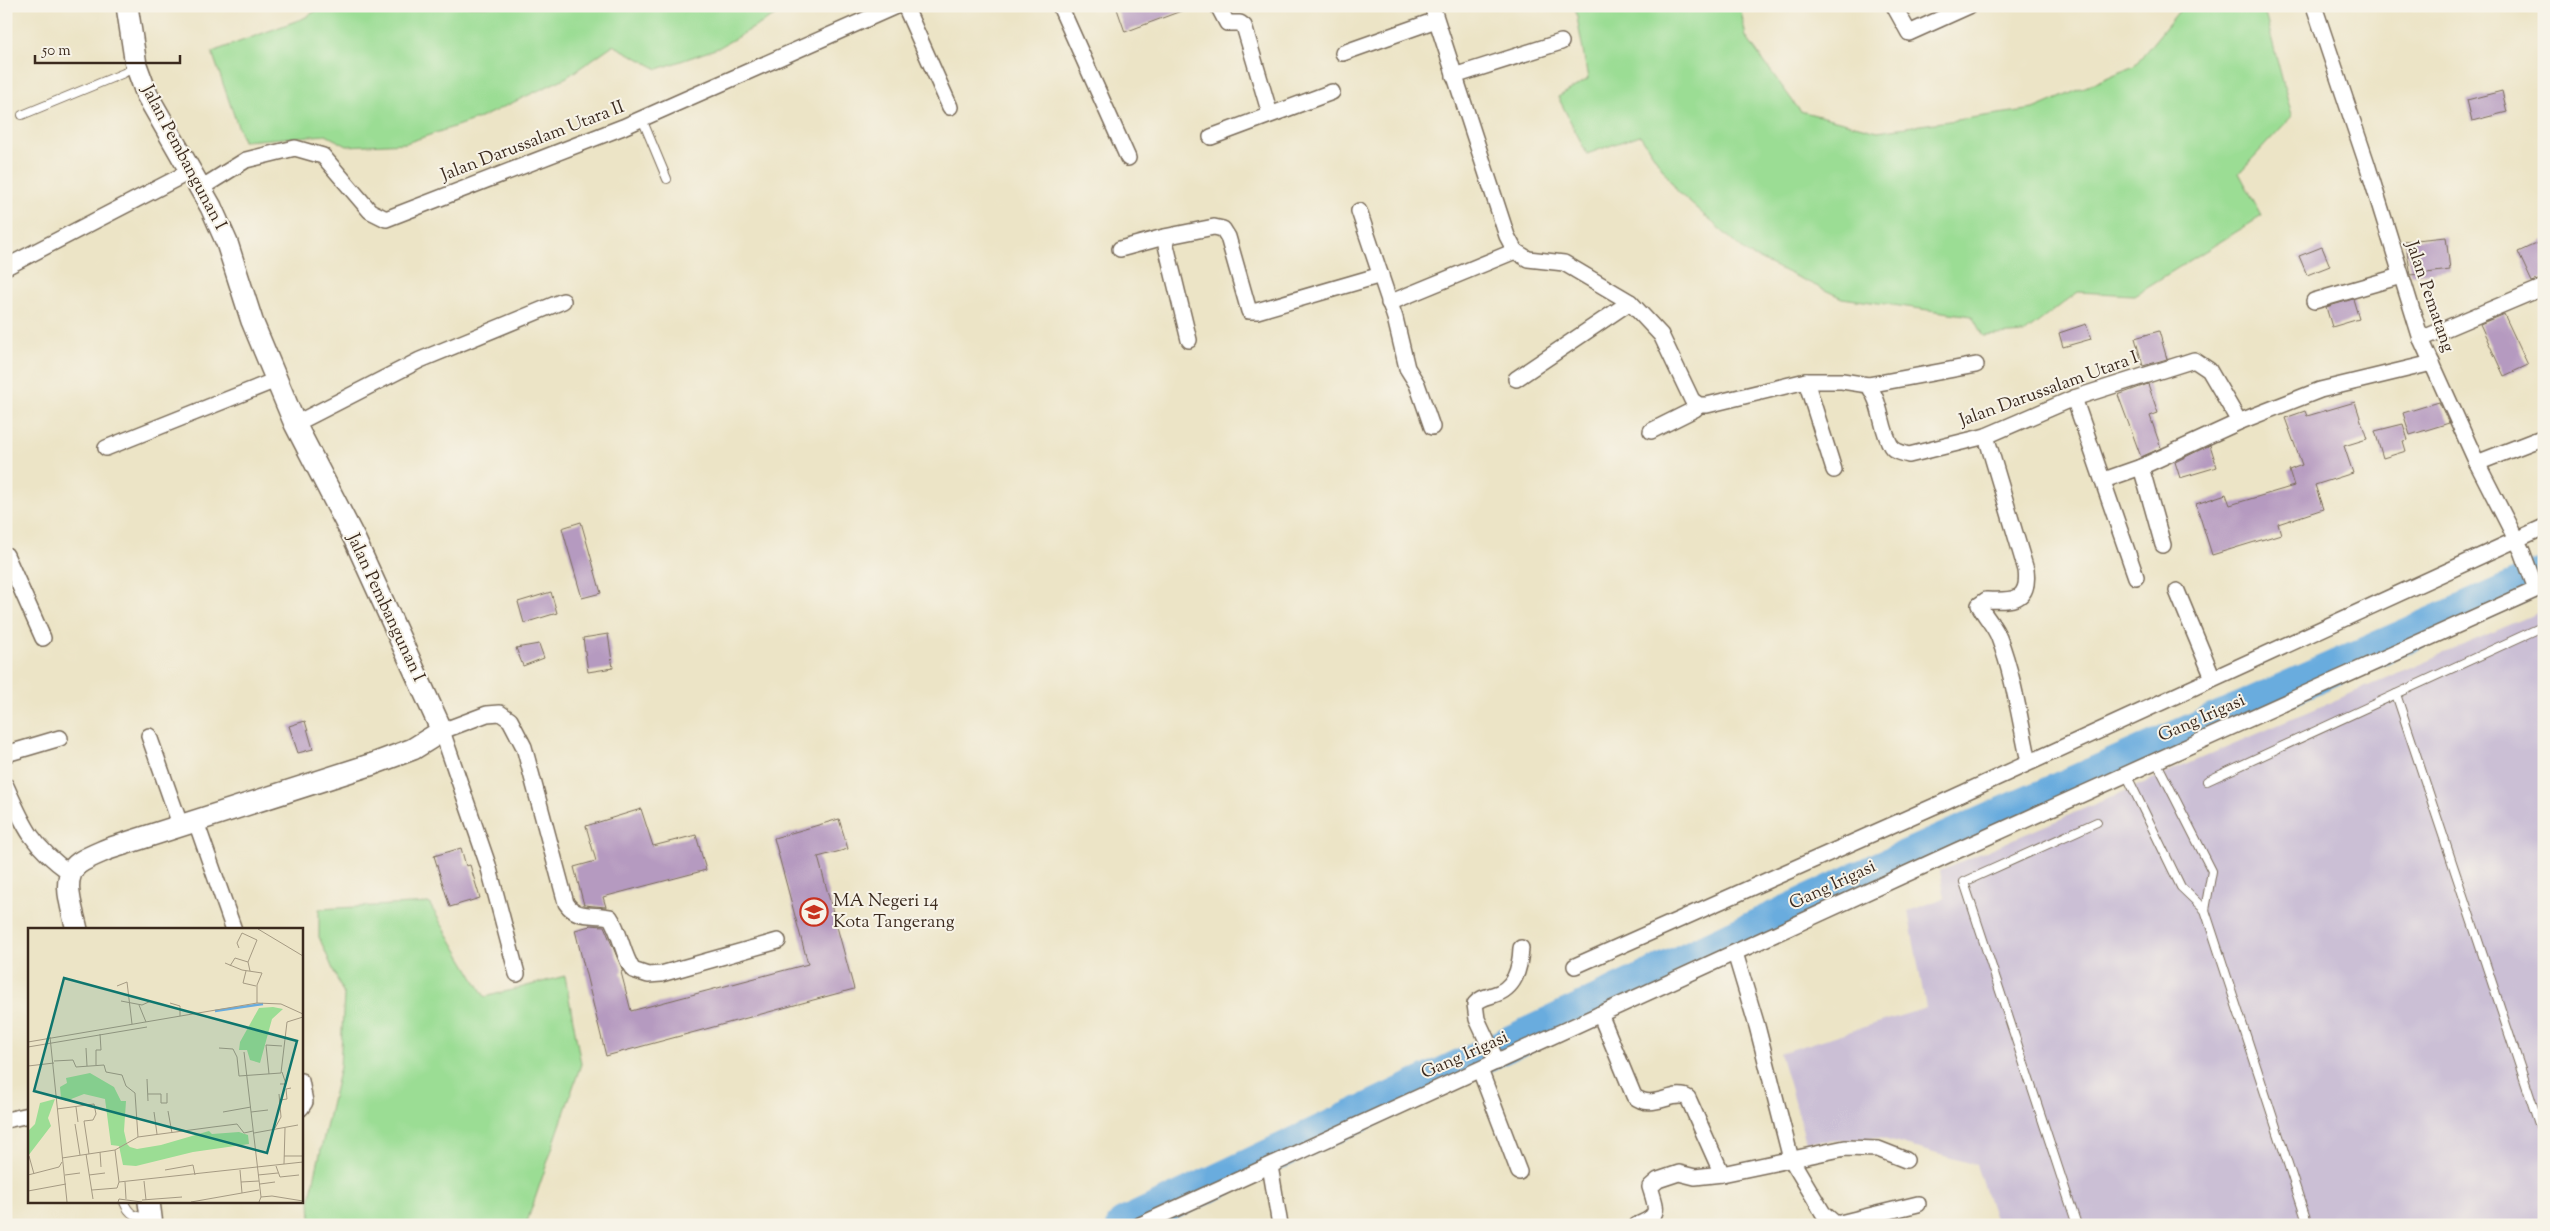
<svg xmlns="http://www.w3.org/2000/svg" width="2550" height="1231" font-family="'Sorts Mill Goudy',serif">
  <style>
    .industrial { fill: #cbbfd5 }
    .green { fill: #9bdd94; stroke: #6b8459 }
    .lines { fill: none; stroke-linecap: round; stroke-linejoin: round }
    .river { stroke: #69acde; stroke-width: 35 }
    .building { fill: #b59ac0 }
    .lane-casing { stroke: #796b59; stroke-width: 10 }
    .street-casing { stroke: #796b59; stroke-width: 18 }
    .secondary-casing { stroke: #796b59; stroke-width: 24 }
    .lane { stroke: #fff; stroke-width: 8 }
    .street { stroke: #fff; stroke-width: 15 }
    .secondary { stroke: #fff; stroke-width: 21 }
    .labels { text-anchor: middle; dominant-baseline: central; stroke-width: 4; stroke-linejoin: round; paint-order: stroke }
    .street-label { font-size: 18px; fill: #3b2a1e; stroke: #f7f3e8 }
    .poi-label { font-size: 18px; fill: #3b2a1e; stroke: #f7f3e8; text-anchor: start }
    .inset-river { fill: none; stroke: #69acde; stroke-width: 2.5 }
    .inset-road { fill: none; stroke: #a59a83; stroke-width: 1 }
    .view { fill: #0f766e; fill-opacity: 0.15; stroke: #0f766e; stroke-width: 2.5 }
    .inset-edge { fill: none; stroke: #3b2a1e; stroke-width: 2.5 }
  </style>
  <rect width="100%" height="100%" fill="#f7f3e8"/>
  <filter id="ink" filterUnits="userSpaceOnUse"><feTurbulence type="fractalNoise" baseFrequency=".02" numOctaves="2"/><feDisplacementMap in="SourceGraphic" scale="10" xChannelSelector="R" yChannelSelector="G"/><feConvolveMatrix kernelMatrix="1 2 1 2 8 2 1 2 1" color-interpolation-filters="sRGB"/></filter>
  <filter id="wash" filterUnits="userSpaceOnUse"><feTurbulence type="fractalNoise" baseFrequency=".0096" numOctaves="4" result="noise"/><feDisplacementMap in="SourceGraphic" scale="20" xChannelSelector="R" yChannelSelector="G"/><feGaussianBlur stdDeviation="1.12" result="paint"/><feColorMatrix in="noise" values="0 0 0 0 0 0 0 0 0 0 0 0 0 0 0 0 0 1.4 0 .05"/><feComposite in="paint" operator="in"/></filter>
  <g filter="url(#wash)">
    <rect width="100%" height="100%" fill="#ece4c6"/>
    <polygon class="industrial" points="2544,610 2544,1225 1996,1225 1976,1165 1880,1138 1806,1142 1780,1053 1926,1008 1908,911 1945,898 1940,871"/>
    <g class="green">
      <polygon points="324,6 792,6 718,48 658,69 613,45 567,77 548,86 480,118 406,143 347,146 326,135 243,141 212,52 304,18"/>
      <polygon points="1575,6 1740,6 1746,37 1800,111 1878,131 2034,109 2134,66 2183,6 2263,6 2292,116 2239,173 2262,216 2134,295 2078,292 2024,333 1983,336 1972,316 1842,298 1748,254 1678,192 1640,135 1587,154 1558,97 1588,79"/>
      <polygon points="429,903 485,997 565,976 581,1064 526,1225 311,1225 310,1197 340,1067 344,995 319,937 319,909"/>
    </g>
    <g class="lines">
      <polyline class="river" points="1124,1225 1875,871 2544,575"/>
    </g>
    <g id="blocks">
      <g class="building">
        <polygon points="1116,6 1189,6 1189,8 1125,32"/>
        <polygon points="2502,91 2507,112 2472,121 2467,100"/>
        <polygon points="2446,237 2450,270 2411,275 2405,241"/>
        <polygon points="2544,240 2544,278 2532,282 2518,252"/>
        <polygon points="2322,247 2330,266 2307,275 2299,256"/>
        <polygon points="2353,299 2359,319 2332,327 2326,307"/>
        <polygon points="2504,314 2528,365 2504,376 2480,324"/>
        <polygon points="2086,324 2091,339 2063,347 2059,333"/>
        <polygon points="2159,331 2167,359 2143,366 2135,338"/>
        <polygon points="2148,384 2158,413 2150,416 2161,448 2141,457 2118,395"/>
        <polygon points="2355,402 2367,439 2344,446 2353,473 2315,485 2323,509 2278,524 2281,534 2212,555 2196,504 2226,494 2230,505 2294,486 2289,470 2302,465 2285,418 2305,411 2307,416"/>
        <polygon points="2439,402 2449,423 2410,435 2403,413"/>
        <polygon points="2403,424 2408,440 2403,441 2406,451 2383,458 2375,431"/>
        <polygon points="2210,445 2217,467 2180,478 2175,462"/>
        <polygon points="581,522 601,593 582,598 562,528"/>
        <polygon points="551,592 557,613 524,623 518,602"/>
        <polygon points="608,634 613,668 588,672 583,638"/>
        <polygon points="539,644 544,658 523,666 516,648"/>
        <polygon points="305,721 313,749 298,753 289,726"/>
        <polygon points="641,809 653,846 696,835 706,870 603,897 606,907 584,905 574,867 596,861 586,826"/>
        <polygon points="839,819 848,849 818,857 854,989 606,1056 575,930 590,926 589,925 604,926 623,971 621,972 631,1011 808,964 774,838"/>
        <polygon points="461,848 466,866 470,865 480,898 450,907 434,856"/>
      </g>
    </g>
  </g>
  <g filter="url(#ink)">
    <use href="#blocks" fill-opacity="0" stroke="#796b59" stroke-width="1"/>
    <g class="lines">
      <g class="lane-casing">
        <g id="lane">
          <polyline points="22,115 124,73 135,66"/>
          <polyline points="642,119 667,179"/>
          <polyline points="2396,694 2544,1139"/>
          <polyline points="2156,761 2212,871 2205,910 2308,1225"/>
          <polyline points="2126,774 2181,887 2205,910"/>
          <polyline points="2207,781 2544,626"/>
          <path d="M 124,1202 C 129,1215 136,1217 149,1218"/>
          <polyline points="2077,1225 1964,882 2097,822"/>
        </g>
      </g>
      <g class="street-casing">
        <g id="street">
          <polyline points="905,6 950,107"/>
          <polyline points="1060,6 1128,158"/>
          <polyline points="1218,6 1227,23 1240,23 1244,26 1270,114"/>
          <polyline points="1432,6 1507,236 1515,251"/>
          <polyline points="1894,6 1909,33 1969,6"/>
          <polyline points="2314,6 2367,164 2421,339 2477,463 2522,551 2536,589"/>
          <polyline points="1343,53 1436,20"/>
          <polyline points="1454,76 1561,42"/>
          <polyline points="1211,137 1332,92"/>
          <polyline points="201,188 246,160 295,148 323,156 370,211 386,219 623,127 896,6"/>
          <polyline points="1359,211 1395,318 1407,368 1417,384 1432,427"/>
          <polyline points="1120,249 1164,237"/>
          <path d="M 1515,251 L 1528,259 L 1564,263 L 1630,302 L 1661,335 L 1692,400 L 1699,405 L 1707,405 L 1806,381 L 1842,381 L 1868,385 C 1882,403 1880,427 1891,446 C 1895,452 1902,453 1909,455 L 1986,436 L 2074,398 L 2194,360 L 2209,370 L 2237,418 L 2241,421 L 2320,390 L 2432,363"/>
          <polyline points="6,267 191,171"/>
          <polyline points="2314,301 2401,276"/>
          <polyline points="1389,303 1515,251"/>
          <polyline points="2421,339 2544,287"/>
          <polyline points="1189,340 1164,237 1214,227 1223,229 1228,237 1249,311 1257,311 1381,275"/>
          <polyline points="1516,379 1630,302"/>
          <polyline points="1806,381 1834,470"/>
          <polyline points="1868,385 1976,365"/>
          <polyline points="2074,398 2136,577"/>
          <polyline points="295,424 420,360 563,301"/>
          <polyline points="1651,431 1695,409 1699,405"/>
          <path d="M 1986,436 L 2026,570 C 2030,602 2012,601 1986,600 L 1979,605 C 1985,617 1995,626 1999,638 C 2014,677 2020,721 2029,762"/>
          <polyline points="106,448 276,380"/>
          <polyline points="2477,463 2544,437"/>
          <polyline points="2141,467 2163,545"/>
          <polyline points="2104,480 2141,467 2241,421"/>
          <polyline points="6,555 43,638"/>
          <polyline points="2177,591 2213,678"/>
          <polyline points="149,736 181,827"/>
          <polyline points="6,754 60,738"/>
          <path d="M 6,786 C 24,827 32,846 70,873"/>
          <polyline points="196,822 234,930"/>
          <polyline points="1735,953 1757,1026 1791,1159 1823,1213 1837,1225"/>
          <polyline points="1575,966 1937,805 2544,527"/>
          <path d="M 517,974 L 488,865 L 442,731 L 487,714 L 500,713 L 510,720 L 524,747 L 566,903 C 577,920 594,913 610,917 C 621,933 622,954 633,970 L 648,975 L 661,974 L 778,941"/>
          <path d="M 1600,1014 L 1634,1096 C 1653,1112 1673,1089 1688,1098 L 1722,1174"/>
          <path d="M 1497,1062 L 1477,1019 L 1475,1004 C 1480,998 1486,997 1493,995 C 1515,989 1520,969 1521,948"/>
          <polyline points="1480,1070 1519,1172"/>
          <polyline points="301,1081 305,1102 301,1108"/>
          <polyline points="6,1120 29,1115"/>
          <polyline points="1270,1166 1280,1225"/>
          <polyline points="1836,1224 1918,1204"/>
          <polyline points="1140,1225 1954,852 2544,586"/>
          <path d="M 1637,1225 C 1661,1215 1657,1210 1650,1187 L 1658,1180 L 1679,1173 L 1695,1177 L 1722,1174 L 1845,1148 L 1878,1149 L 1906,1160"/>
        </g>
      </g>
      <g class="secondary-casing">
        <g id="secondary">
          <path d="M 77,930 C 73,910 59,877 79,863 C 88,857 99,853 108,849 L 373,764 L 413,749 L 442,731 L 355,540 L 295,424 L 252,321 L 227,243 L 211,207 L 147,95 L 136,65 L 127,6"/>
          <polyline points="149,1202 152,1225"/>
        </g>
      </g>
      <use href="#lane" class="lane"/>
      <use href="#street" class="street"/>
      <use href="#secondary" class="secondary"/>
    </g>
  </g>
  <defs>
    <g id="school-ring" transform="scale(1.4375)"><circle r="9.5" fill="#f7f3e8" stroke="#c8321e" stroke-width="1.5"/><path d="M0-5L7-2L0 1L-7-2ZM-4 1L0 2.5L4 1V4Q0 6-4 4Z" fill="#c8321e"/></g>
  </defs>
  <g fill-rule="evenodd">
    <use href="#school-ring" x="814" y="912"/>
  </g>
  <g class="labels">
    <g class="street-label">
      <text transform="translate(533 142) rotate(-21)">Jalan Darussalam Utara II</text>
      <text transform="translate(183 158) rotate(62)">Jalan Pembangunan I</text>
      <text transform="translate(2429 297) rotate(71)">Jalan Pematang</text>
      <text transform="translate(2049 390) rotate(-20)">Jalan Darussalam Utara I</text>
      <text transform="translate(385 608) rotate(65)">Jalan Pembangunan I</text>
      <text transform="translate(2202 719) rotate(-24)">Gang Irigasi</text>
      <text transform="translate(1833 886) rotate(-25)">Gang Irigasi</text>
      <text transform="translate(1465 1056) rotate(-24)">Gang Irigasi</text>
    </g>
    <g class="poi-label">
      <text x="833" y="902">MA Negeri 14<tspan x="833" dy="21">Kota Tangerang</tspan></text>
    </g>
  </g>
  <g transform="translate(28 928)">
    <rect width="275" height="275" fill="#ece4c6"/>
    <path d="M 245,79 L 255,81 L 244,91 L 232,135 L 222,132 L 219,122 L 211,122 L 212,114 L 231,80 ZM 62,145 L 86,159 L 93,173 L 98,173 L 96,203 L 99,216 L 102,219 L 109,221 L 133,217 L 181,203 L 184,206 L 211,204 L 220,207 L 221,216 L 165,224 L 108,238 L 95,237 L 91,218 L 83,217 L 77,171 L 56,166 L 38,173 L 33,170 L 32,159 L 39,155 L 38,150 ZM 27,171 L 20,190 L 23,198 L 0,228 L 0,203 L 7,196 L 12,175 Z" fill="#9bdd94"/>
    <path class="inset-river" d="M 187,83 L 235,76"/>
    <path class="inset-road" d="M 230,1 L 275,28M 211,20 L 209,15 L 214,5 L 229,12 L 220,34 L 222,43M 197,35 L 214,42 L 234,45 L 229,57 L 229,75M 202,38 L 207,30 L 220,34M 218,43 L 215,55 L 228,58M 89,58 L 99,54 L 104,96M 93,73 L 114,77 L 123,73M 142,75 L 152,78 L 152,88M 111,77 L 118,94M 22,109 L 39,274M 0,114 L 229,75 L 253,76 L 275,86M 0,119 L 119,99M 58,120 L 59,138M 191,120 L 205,121 L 209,129 L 211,148 L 253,145 L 259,94 L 275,89M 216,124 L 233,269M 26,133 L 45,132 L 48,139 L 76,137 L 78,144 L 94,147 L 98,158 L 107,165M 68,137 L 68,122 L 73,122 L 72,106M 0,138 L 26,135M 241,146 L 238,117 L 254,118M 119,151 L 120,173M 252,156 L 258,156 L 254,144M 107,165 L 110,209M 120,166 L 133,166 L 133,175 L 139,175 L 139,165M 252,172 L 259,171 L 258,161 L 263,160M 48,179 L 50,194M 29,181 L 66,176 L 68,186 L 65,192 L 56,193 L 61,226M 140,183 L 144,205M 126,184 L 129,206M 195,184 L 223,179M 223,184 L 240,182M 47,196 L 52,227M 247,200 L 253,189 L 251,166M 226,205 L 270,197M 87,222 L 91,254M 72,224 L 73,239M 58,226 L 65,271M 1,228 L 6,246M 256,228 L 275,228M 34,230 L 87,222 L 110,209 L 185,199 L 209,196 L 216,205 L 225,203M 256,236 L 257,200M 248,238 L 252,249 L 271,247M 137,242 L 165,237 L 167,247M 212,242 L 214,265M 0,247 L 31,239 L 34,234M 37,247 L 52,245M 61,247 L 77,245M 230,247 L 250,245M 116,253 L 118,272M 91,254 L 275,234M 97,254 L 98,271M 213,254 L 231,253M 232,256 L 247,254M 64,262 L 89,260 L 91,254M 0,263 L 38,256M 114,272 L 154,269M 90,274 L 91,271 L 114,274M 163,274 L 231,262M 231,274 L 233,269 L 244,268 L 275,273"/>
    <path class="view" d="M 36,50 L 269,113 L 239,225 L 6,163 Z"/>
    <rect width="275" height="275" class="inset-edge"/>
  </g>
  <rect width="2550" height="1231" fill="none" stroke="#f7f3e8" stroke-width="25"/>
  <path d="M35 55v8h145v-8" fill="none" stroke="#3b2a1e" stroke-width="2.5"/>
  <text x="42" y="55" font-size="15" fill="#3b2a1e" stroke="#f7f3e8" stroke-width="4" paint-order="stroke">50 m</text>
</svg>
